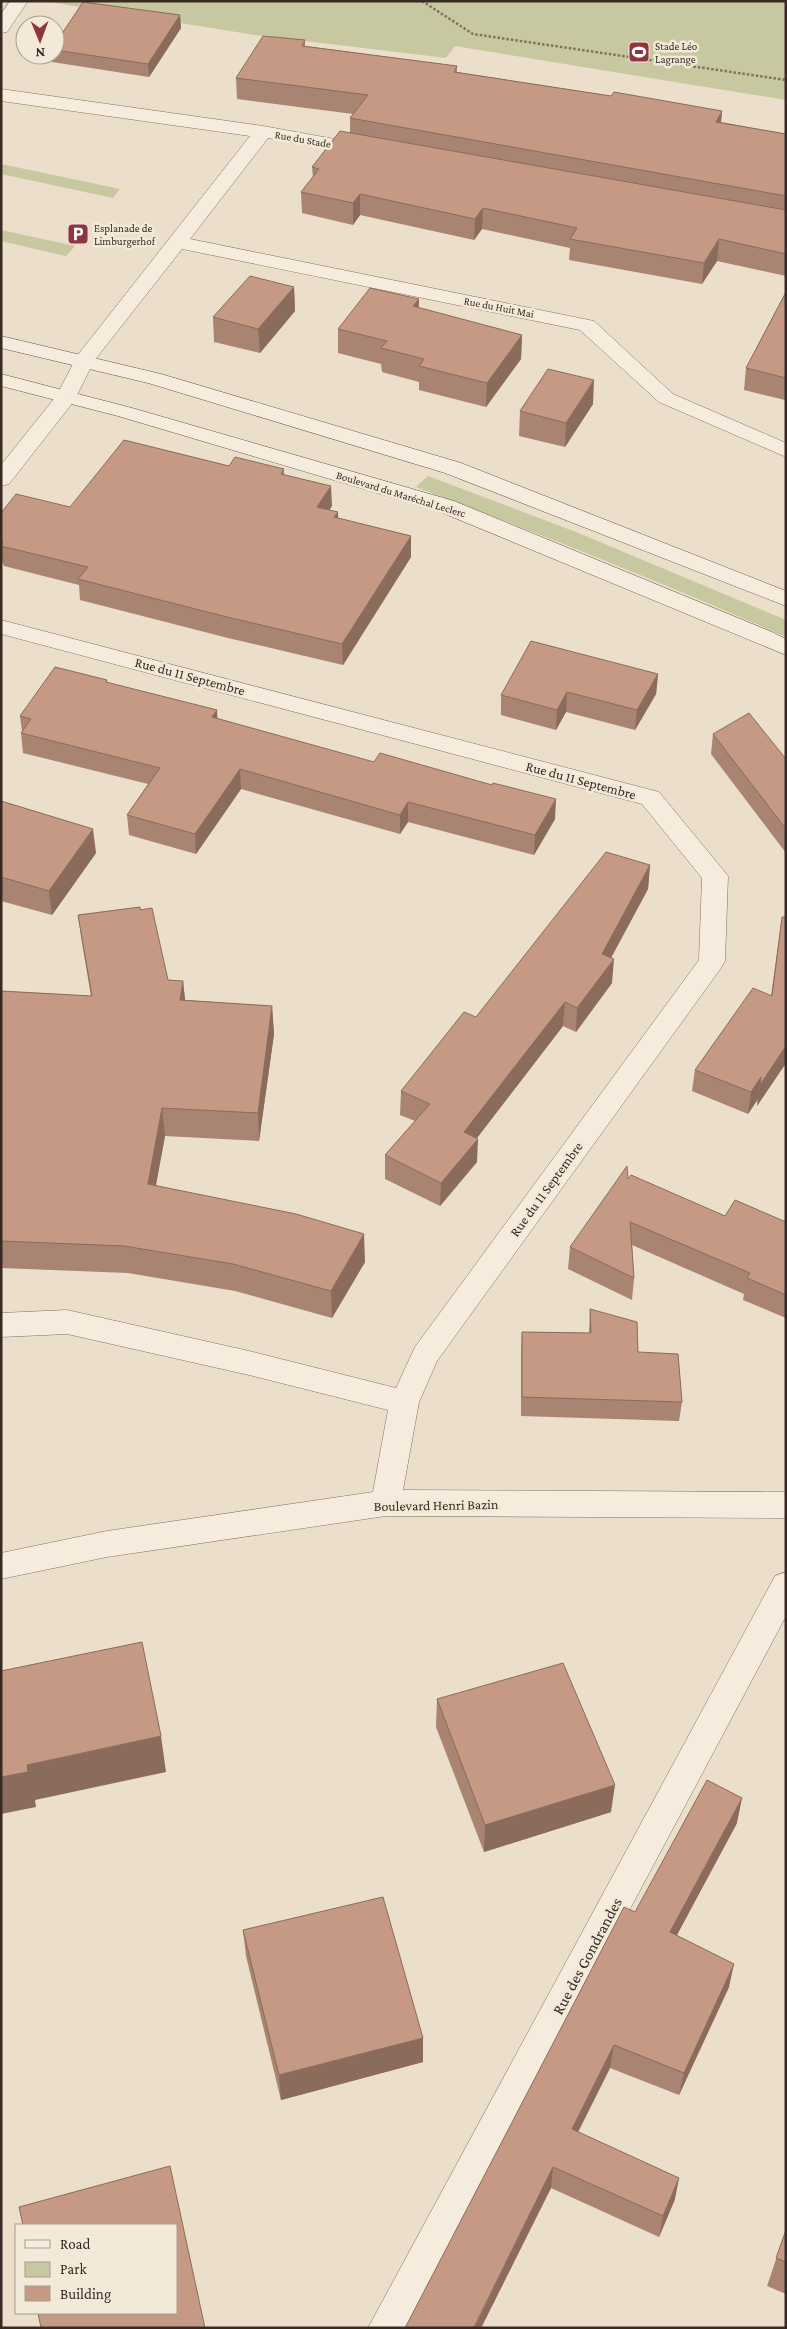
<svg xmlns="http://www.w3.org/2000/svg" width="787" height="2329" font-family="'Crimson Pro',serif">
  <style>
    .green { fill: #c7c89f }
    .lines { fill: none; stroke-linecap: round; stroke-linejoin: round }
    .street-casing { stroke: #857060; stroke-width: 1 }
    .secondary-casing { stroke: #675243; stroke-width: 1 }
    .path { stroke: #857060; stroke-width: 2.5; stroke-dasharray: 2.5 2; stroke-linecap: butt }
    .street { fill: #f6ecdd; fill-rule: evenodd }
    .secondary { fill: #f6ecdd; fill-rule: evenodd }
    .wall { fill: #a98472 }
    .shaded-wall { fill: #8a6b5c }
    .building { fill: #c59984; stroke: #8a6b5c }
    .labels { text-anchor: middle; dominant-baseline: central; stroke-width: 5; stroke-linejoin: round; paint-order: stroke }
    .far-poi-label { font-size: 11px; fill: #382a22; stroke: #f3e9d9; text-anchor: start }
    .far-street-label { font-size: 11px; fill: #382a22; stroke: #f3e9d9 }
    .street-label { font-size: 14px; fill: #382a22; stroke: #f3e9d9 }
    .near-street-label { font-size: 16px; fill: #382a22; stroke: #f3e9d9 }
  </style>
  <rect width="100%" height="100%" fill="#ebdeca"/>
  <g class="green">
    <polygon points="43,1 786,1 786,100 455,46 446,58 255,35"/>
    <polygon points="1,164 120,189 113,198 1,174"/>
    <polygon points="1,230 75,246 66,256 1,241"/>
    <path d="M 428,476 L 576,532 L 786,620 L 786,637 C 664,583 540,534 416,487 Z"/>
  </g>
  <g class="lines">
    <g class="street-casing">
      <g id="street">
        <polygon points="10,1 28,1 7,32 1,33 1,14"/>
        <polygon points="1,89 263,126 373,146 376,150 373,154 366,156 268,138 190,239 594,321 673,394 786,443 786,457 659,402 580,330 182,249 94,361 74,401 9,484 1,486 1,465 57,395 77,356 250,136 1,101"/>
        <polygon points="1,620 659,792 728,876 725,961 721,968 437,1361 419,1402 403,1490 786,1492 786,1518 386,1516 107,1557 1,1579 1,1553 107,1531 373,1492 388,1410 249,1375 67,1334 1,1337 1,1313 67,1310 249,1351 396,1388 415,1347 699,960 702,878 642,804 1,634"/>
        <polygon points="786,1572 786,1616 407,2328 368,2328 775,1576"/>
      </g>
    </g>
    <g class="secondary-casing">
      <g id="secondary">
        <polygon points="1,336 161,374 461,463 786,591 786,606 445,473 148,383 1,348"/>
        <polygon points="1,374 132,408 454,501 772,632 786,639 786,655 438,511 118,416 1,386"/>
      </g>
    </g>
    <polyline class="path" points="422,1 473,34 786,80"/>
    <use href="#street" class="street"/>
    <use href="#secondary" class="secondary"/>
  </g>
  <g class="wall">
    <polygon points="180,15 181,28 149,77 52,62 51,55 55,55 55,44"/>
    <polygon points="305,40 305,46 457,66 457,72 611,96 722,111 721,122 786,134 786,276 717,261 702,284 569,260 570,248 482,229 474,240 360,215 353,225 302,213 301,192 313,177 312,167 350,133 350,118 353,114 237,99 236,78"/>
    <polygon points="294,287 295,311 260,353 214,342 213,317"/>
    <polygon points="786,292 786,406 785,406 785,400 744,390 746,368"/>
    <polygon points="419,299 418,308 522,335 521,359 486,407 419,390 419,382 382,372 381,364 338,353 338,329"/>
    <polygon points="593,404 565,447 519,436 520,411"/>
    <polygon points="229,466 284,469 284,474 332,506 329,510 338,518 411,557 343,665 228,638 80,600 79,585 4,566 3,563 1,562 1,513 70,507"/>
    <polygon points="658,674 656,694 635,730 566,712 556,730 501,715 501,695"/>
    <polygon points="107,680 107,683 217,710 217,718 555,819 534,855 408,822 400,834 241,789 196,854 129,835 127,815 148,784 23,753 21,733 22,731 20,716"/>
    <polygon points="713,734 786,759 786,853 711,754"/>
    <polygon points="1,801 96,853 52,915 1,901"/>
    <polygon points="650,865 648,889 611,958 612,983 576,1032 563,1026 477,1138 477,1162 440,1206 385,1179 385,1155 415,1121 400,1115 401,1091 476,1017"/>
    <polygon points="140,910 168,980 183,981 185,1000 272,1006 274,1034 259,1141 165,1136 156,1185 365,1262 332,1318 235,1291 128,1273 1,1268 1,991 91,996 82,943 78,915"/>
    <polygon points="782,917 786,917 786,1063 757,1106 758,1099 748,1114 692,1091 695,1070 771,996"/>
    <polygon points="628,1179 725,1216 786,1222 786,1318 743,1300 744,1294 632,1245 634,1278 632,1300 568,1269 570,1247"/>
    <polygon points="590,1309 638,1352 682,1402 679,1421 521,1416 521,1352 522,1332 589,1333"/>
    <polygon points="437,1699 611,1812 484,1852 436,1727"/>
    <polygon points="737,1823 677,1935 729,1987 679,2095 610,2068 578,2132 675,2199 659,2237 551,2188 481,2328 635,1912"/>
    <polygon points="243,1930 423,2062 281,2100 246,1956"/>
    <polygon points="786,2230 786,2294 767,2286"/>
  </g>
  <g class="shaded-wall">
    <polygon points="180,15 181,28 149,77 148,64"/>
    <polygon points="722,111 720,133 716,122"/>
    <polygon points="360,194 360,215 353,225 353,203"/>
    <polygon points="483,208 482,229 474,240 475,219"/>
    <polygon points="719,239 717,261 702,284 704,263"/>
    <polygon points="294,287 295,311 260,353 258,329"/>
    <polygon points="419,299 418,323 413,306"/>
    <polygon points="522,335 521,359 486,407 487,383"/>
    <polygon points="594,380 593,404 565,447 566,423"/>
    <polygon points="331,486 332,506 317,527 317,507"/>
    <polygon points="338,512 338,532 334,517"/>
    <polygon points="411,536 411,557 343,665 342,644"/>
    <polygon points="658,674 656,694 635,730 637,710"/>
    <polygon points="567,692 566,712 556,730 557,710"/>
    <polygon points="217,710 218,730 212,717"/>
    <polygon points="240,769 241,789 196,854 195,834"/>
    <polygon points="556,799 555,819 534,855 535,835"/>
    <polygon points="408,802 408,822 400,834 400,815"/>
    <polygon points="93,829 96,853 52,915 49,891"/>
    <polygon points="650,865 648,889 600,978 602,954"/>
    <polygon points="614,959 612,983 576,1032 577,1008"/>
    <polygon points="183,981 186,1009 180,1000"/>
    <polygon points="565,1002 563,1026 463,1156 464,1132"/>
    <polygon points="272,1006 274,1034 259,1141 258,1113"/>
    <polygon points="786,1046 786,1063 757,1106 760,1085"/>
    <polygon points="761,1077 758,1099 748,1114 751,1092"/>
    <polygon points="162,1108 165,1136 151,1211 148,1184"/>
    <polygon points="478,1139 477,1162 440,1206 441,1183"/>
    <polygon points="364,1234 365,1262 332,1318 331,1291"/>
    <polygon points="161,1736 166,1772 35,1800 36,1807 1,1814 1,1777 27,1765"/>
    <polygon points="615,1785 611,1812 484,1852 485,1825"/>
    <polygon points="742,1798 737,1823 666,1955 670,1932"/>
    <polygon points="734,1964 729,1987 679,2095 684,2073"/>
    <polygon points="423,2038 423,2062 281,2100 279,2075"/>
    <polygon points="614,2045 610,2068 569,2150 572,2129"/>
    <polygon points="553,2167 551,2188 481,2328 474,2328"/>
    <polygon points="679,2178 675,2199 659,2237 663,2216"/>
  </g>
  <g class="building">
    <polygon points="83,2 180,15 148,64 55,50 55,44"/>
    <polygon points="263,36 305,40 302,46 457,66 454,72 611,96 614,92 722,111 716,122 786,134 786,196 350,118 368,95 236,78"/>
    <polygon points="340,131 786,210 786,254 719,239 704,263 570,239 577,228 483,208 475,219 360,194 353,203 301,192 319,169 312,167"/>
    <polygon points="250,276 294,287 258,329 213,317"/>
    <polygon points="370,288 419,299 413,306 522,335 487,383 419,366 424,359 381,348 387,341 338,329"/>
    <polygon points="786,292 786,378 746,368"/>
    <polygon points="548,369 594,380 566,423 520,411"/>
    <polygon points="124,440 229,466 235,457 284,469 281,474 331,486 317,507 338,512 334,517 411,536 342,644 227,617 78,579 88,567 1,546 3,543 1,542 1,513 16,494 70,507"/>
    <polygon points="531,641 658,674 637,710 567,692 557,710 501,695"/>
    <polygon points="55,667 107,680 106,682 217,710 212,717 374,762 380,753 492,785 493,783 556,799 535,835 408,802 400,815 240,769 195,834 127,815 160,768 21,733 31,719 20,716"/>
    <polygon points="749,713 786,759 786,829 713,734"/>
    <polygon points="1,801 93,829 49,891 1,877"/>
    <polygon points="606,852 650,865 602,954 614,959 577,1008 565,1002 464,1132 478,1139 441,1183 385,1155 430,1104 401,1091 464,1012 476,1017"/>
    <polygon points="140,907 140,910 152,908 168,980 183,981 180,1000 272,1006 258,1113 162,1108 148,1184 296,1214 364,1234 331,1291 233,1264 124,1246 1,1241 1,991 92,996 78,915"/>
    <polygon points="782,917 786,917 786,1046 760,1085 761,1077 751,1092 695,1070 753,988 772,996"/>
    <polygon points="627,1166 628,1179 631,1175 725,1216 735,1200 786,1222 786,1295 747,1278 750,1273 630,1222 634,1278 570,1247"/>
    <polygon points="590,1309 637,1322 638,1352 678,1354 682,1402 522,1397 522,1332 591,1333"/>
    <polygon points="142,1642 161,1736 27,1765 28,1772 1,1777 1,1671"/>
    <polygon points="563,1663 615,1785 485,1825 437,1699"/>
    <polygon points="707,1780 742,1798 670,1932 734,1964 684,2073 614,2045 572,2129 679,2178 663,2216 553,2167 474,2327 476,2328 405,2328 624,1907 635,1912"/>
    <polygon points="383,1897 423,2038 279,2075 243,1930"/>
    <polygon points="170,2166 205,2328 41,2328 38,2313 176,2313 176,2225 23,2225 19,2207"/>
    <polygon points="786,2230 786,2262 776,2258"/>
  </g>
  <defs>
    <g id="stadium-square" transform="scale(1.125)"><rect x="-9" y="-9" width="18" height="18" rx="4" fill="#8e363f" stroke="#f3e9d9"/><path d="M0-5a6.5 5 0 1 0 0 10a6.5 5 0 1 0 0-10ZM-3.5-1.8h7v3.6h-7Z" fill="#fff"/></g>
    <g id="parking-square" transform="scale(1.125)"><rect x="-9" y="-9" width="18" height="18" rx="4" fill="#8e363f" stroke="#f3e9d9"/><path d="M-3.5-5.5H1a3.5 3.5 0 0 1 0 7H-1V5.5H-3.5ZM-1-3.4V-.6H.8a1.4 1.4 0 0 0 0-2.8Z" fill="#fff"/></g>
  </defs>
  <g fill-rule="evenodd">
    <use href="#stadium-square" x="639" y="52"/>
    <use href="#parking-square" x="78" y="234"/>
  </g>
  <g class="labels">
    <g class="far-poi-label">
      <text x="655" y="46">Stade Léo<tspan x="655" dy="13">Lagrange</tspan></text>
      <text x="94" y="228">Esplanade de<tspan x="94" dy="13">Limburgerhof</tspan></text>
    </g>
    <g class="far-street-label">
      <text transform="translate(303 139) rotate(10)">Rue du Stade</text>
      <text transform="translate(499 307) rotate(11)">Rue du Huit Mai</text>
      <text transform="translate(401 494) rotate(17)">Boulevard du Maréchal Leclerc</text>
    </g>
    <g class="street-label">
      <text transform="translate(190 676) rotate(15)">Rue du 11 Septembre</text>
      <text transform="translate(581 780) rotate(15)">Rue du 11 Septembre</text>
      <text transform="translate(546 1189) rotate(-54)">Rue du 11 Septembre</text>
      <text transform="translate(436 1505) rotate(-1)">Boulevard Henri Bazin</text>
    </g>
    <g class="near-street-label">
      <text transform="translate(587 1956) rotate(-62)">Rue des Gondrandes</text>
    </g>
  </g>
  <rect width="787" height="2329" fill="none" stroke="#382a22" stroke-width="5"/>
  <rect x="15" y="2224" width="162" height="90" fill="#f3e9d9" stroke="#a89d90"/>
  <rect x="25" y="2240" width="25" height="8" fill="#f6ecdd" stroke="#a89d90"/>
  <text x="60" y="2249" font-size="15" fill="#382a22">Road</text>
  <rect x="25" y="2262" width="25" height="15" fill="#c7c89f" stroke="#a89d90"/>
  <text x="60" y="2274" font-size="15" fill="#382a22">Park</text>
  <rect x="25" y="2286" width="25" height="15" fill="#c59984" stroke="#a89d90"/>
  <text x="60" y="2299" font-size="15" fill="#382a22">Building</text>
  <g transform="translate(40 40) rotate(179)"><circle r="24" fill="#f3e9d9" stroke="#a89d90"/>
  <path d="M0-4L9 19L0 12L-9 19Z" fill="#8e363f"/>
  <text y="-8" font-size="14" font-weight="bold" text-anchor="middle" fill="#382a22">N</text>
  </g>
</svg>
